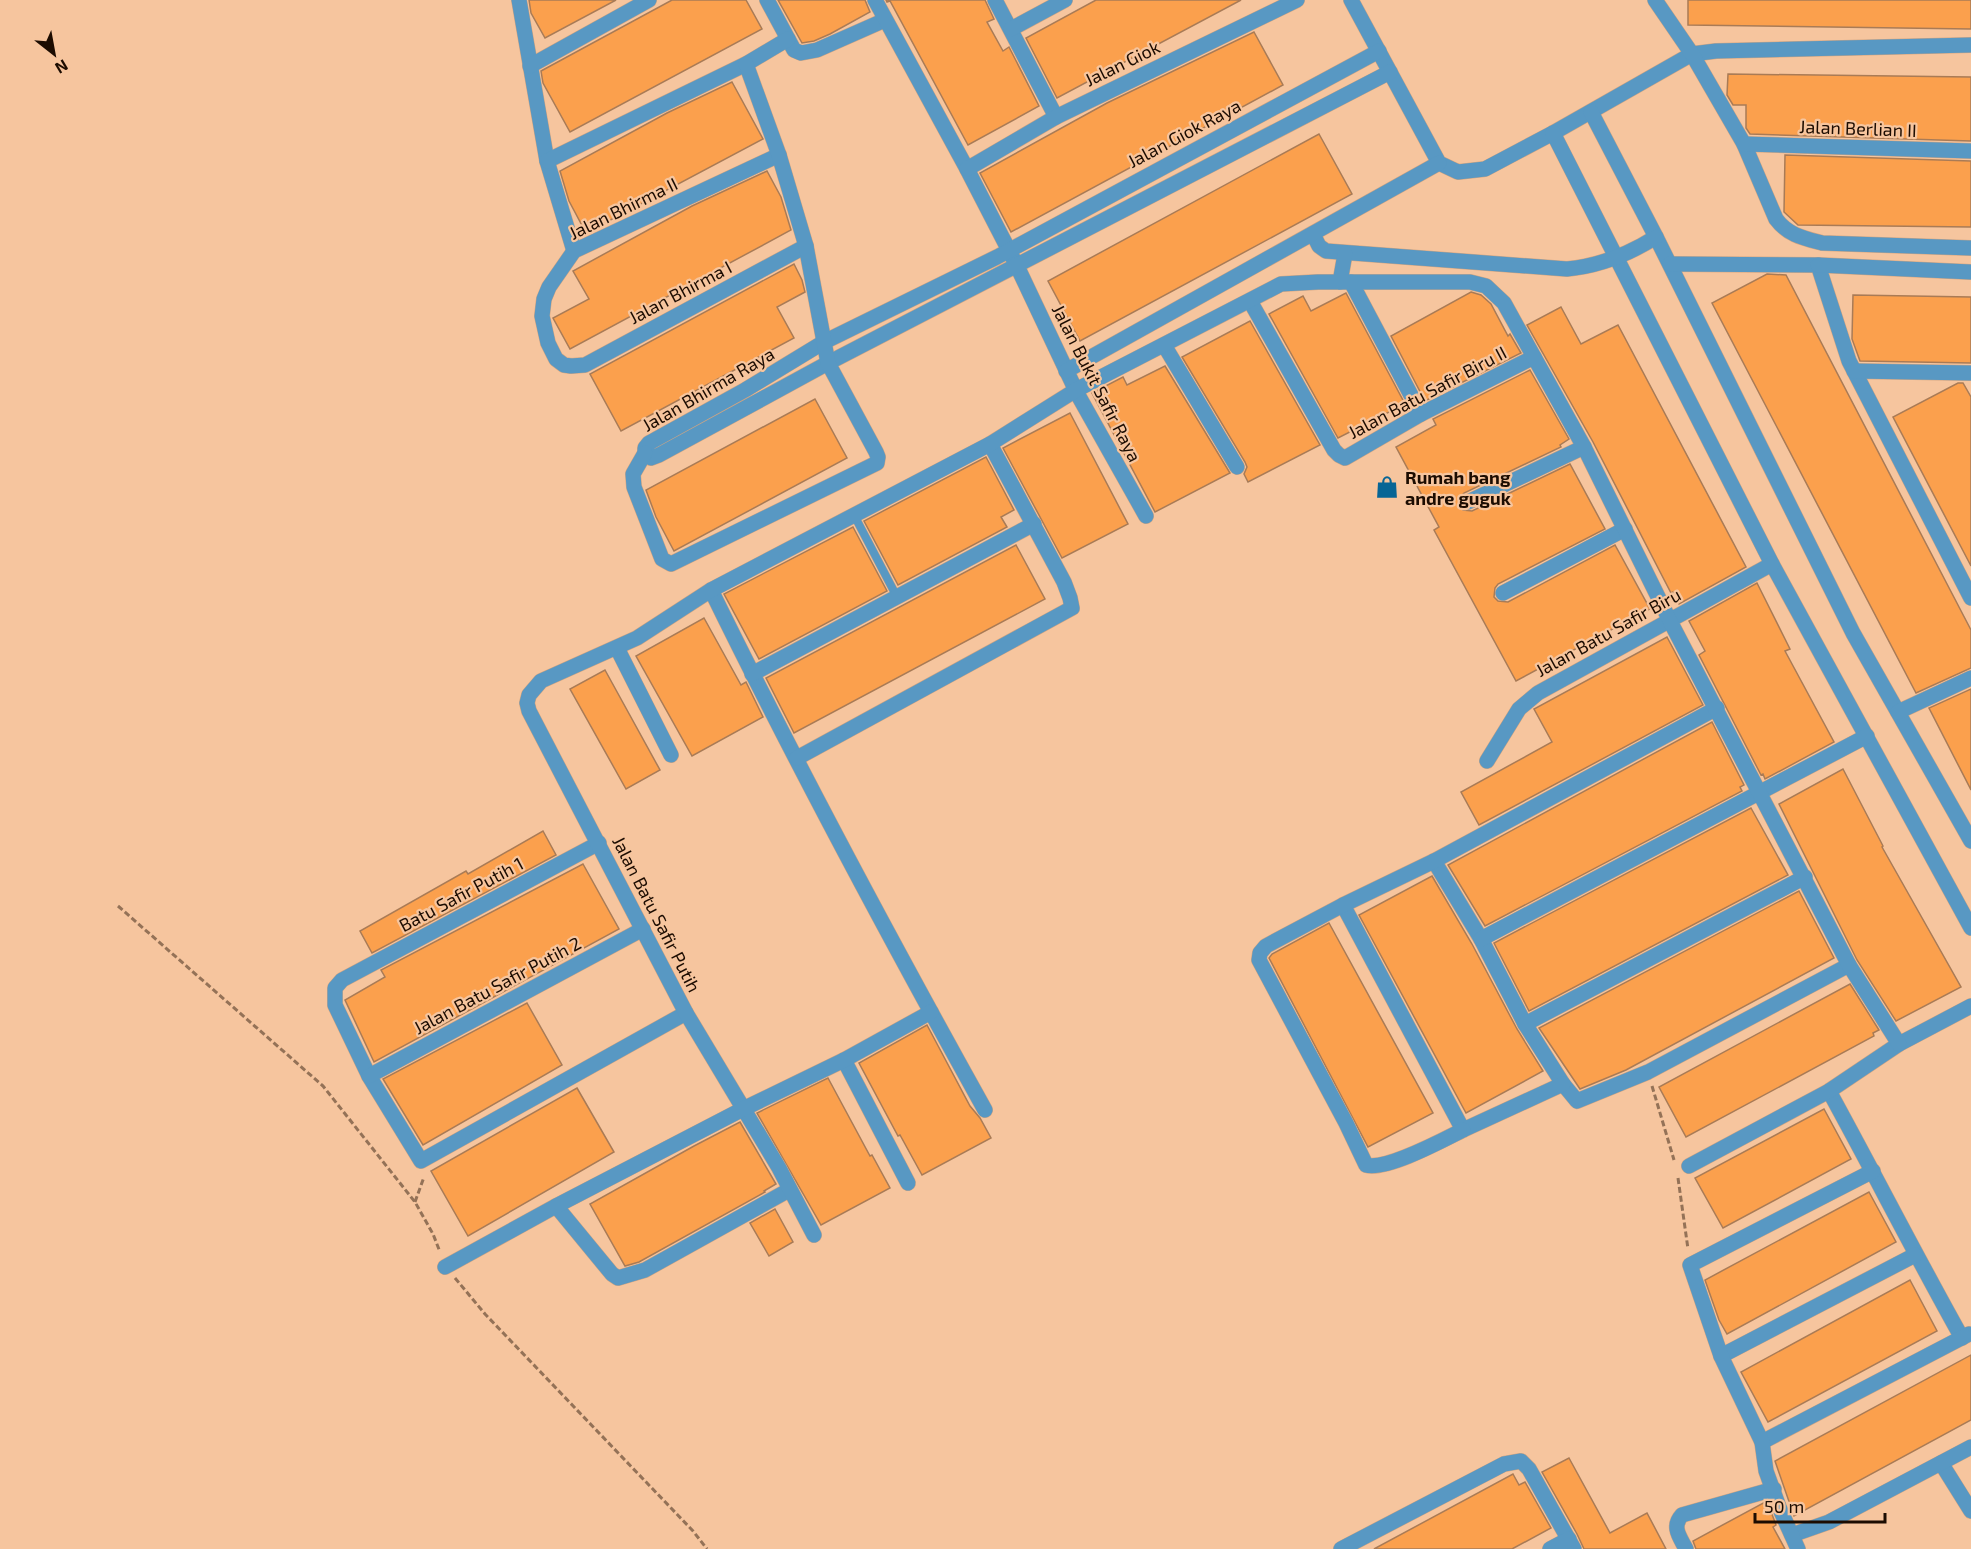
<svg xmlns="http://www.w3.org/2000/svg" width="1971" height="1549" font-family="'Exo 2',sans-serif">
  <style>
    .building { fill: #fba04d; stroke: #a97b56; stroke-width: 1.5 }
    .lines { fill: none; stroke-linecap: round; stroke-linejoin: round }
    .lane-casing { stroke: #cfa482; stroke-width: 9 }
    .street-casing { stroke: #cfa482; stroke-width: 16 }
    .path { stroke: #947257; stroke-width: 3; stroke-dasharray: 6 3; stroke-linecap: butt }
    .lane { stroke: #5898c3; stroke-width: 8 }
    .street { stroke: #5898c3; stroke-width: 15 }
    .labels { text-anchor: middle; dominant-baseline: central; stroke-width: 4.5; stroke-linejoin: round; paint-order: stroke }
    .street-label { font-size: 18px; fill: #1c0c01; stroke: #f6c59e }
    .poi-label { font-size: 18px; font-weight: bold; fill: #1c0c01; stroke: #f6c59e; text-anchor: start }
  </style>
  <rect width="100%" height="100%" fill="#f6c59e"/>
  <g class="building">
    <polygon points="529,0 616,0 545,38 531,13"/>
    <polygon points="672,0 746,0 762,29 570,132 543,83 541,71"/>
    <polygon points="778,0 865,0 870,12 830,34 814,41 802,43"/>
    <polygon points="886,0 985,0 994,19 987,22 1003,51 1009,47 1039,106 968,145 890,1 887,2"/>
    <polygon points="1096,0 1241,0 1057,98 1026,38"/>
    <polygon points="1688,0 1971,0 1971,29 1688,25"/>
    <polygon points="1254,32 1283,85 1011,232 980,173 1107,103"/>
    <polygon points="1728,74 1971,77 1971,141 1750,134 1746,128 1746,105 1733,105 1727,95"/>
    <polygon points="732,82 763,139 586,233 569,201 560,171 667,113"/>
    <polygon points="1319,134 1352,194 1080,341 1048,281"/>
    <polygon points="1785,155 1971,161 1971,227 1798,225 1784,212"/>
    <polygon points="767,171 781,197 791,230 570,349 553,318 589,299 573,271 692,206"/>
    <polygon points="794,264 802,280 805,292 777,307 794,338 621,431 590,374"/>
    <polygon points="1767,274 1786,275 1971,630 1971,668 1916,693 1712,303"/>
    <polygon points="1471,292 1481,295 1491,304 1508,336 1510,334 1521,353 1425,401 1391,336"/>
    <polygon points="1346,293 1405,404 1338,438 1269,314 1303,296 1311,311"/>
    <polygon points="1853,295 1971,297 1971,363 1860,361 1852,339"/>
    <polygon points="1561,307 1581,344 1618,325 1746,567 1679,604 1673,592 1671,593 1593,442 1527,325"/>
    <polygon points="1250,321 1320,445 1248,482 1244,474 1247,467 1245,462 1182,357"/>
    <polygon points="1165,366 1230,473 1155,512 1092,393 1123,377 1127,385"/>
    <polygon points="1530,370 1569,439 1560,445 1561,447 1464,493 1460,497 1459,506 1463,510 1472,511 1570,464 1605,529 1498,584 1495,588 1494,597 1498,601 1508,602 1615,545 1650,609 1516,681 1434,530 1439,527 1396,447 1436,425 1433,419"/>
    <polygon points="1958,383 1963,383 1971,397 1971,566 1893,417"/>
    <polygon points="815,399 847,458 674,551 656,517 646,490"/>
    <polygon points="1070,413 1128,524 1062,558 1003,448"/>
    <polygon points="986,457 1014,510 1001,517 1007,527 898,585 864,521"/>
    <polygon points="853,527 887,591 759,659 724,594"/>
    <polygon points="1016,545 1045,599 794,733 766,678"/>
    <polygon points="1757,583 1790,649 1785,651 1834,742 1765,779 1763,774 1761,775 1699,655 1705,651 1689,621"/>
    <polygon points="704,618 741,685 746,682 763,717 692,756 636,656"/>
    <polygon points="1667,637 1703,705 1479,825 1461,792 1552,742 1534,709"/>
    <polygon points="605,670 660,770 626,789 570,689"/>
    <polygon points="1971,689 1971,790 1929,708"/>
    <polygon points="1712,722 1744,785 1740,787 1742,791 1485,926 1448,865"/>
    <polygon points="1843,769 1883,846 1882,847 1961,987 1896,1021 1857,960 1779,804"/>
    <polygon points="1751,808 1788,875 1529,1011 1494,943"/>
    <polygon points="543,831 556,855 372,953 360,931 466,871 468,874"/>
    <polygon points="583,864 619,929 374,1062 345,1000 385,977 381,970"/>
    <polygon points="1432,876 1472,944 1517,1029 1543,1071 1466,1113 1359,915"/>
    <polygon points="1799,891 1834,958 1626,1070 1580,1089 1539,1028"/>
    <polygon points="1329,923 1433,1113 1368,1147 1269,958 1272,954"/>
    <polygon points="1850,984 1879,1030 1873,1033 1874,1036 1686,1137 1659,1087"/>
    <polygon points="527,1003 562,1065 423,1145 383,1079"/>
    <polygon points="927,1025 970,1106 980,1118 991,1138 922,1175 900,1135 898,1136 859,1063"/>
    <polygon points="828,1078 870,1156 872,1155 890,1188 821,1225 757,1113"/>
    <polygon points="577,1088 614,1152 468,1236 431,1171"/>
    <polygon points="1824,1109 1851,1159 1723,1228 1695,1178"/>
    <polygon points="740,1122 776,1184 764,1191 765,1192 639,1262 625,1266 590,1204 694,1146"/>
    <polygon points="1869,1192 1896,1242 1727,1334 1719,1320 1705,1280"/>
    <polygon points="775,1209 793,1242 769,1256 750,1223"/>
    <polygon points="1910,1280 1937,1331 1768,1422 1741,1372"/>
    <polygon points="1971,1355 1971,1420 1794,1516 1775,1461"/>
    <polygon points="1569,1458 1610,1533 1647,1513 1666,1549 1584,1549 1577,1534 1542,1472"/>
    <polygon points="1513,1474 1519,1485 1525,1482 1551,1528 1512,1549 1374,1549"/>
    <polygon points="1767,1501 1776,1525 1773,1527 1785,1549 1696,1549 1693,1541"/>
  </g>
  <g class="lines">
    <g class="lane-casing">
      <polyline id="lane" points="854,515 897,597"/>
    </g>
    <g class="street-casing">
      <g id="street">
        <polyline points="519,0 547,161 574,251"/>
        <polyline points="767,0 794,50 801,53 817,50 885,20"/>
        <polyline points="875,0 967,169 1017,266 1078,395 1146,516"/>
        <polyline points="995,0 1056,117"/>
        <polyline points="1351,0 1439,163 1458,172 1485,169 1553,133 1692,54 1716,51 1971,45"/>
        <path d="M 1655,0 L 1692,54 L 1744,144 L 1776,219 C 1788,235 1803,238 1822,243 L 1971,248"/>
        <polyline points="1011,29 1065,0"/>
        <polyline points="1379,51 997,257 824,342 745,390 649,443 645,448 645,453 651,458 659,455 828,363 1390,72"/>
        <polyline points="530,66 649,0"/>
        <polyline points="1591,112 1656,237 1853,633 1971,841"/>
        <polyline points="1553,133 1772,564 1971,928"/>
        <polyline points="1744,144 1971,151"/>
        <polyline points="779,155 574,251 549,287 544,299 542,316 548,343 556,359 564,365 571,366 585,365 806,246"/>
        <polyline points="547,161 746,64 788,39"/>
        <polyline points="967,169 1056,117 1297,0"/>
        <path d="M 1313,234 L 1319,246 L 1326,251 L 1567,269 C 1599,266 1629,254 1656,237"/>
        <polyline points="1670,264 1818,265 1849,361 1971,598"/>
        <polyline points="1818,265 1971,272"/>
        <polyline points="1340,282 1345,254"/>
        <polyline points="1351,282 1421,414"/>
        <polyline points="1250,301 1334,450 1339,455 1345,458 1421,414 1534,357"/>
        <polyline points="1164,345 1237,467"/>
        <polyline points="1066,371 1439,163"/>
        <polyline points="1854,371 1971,373"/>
        <polyline points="645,453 633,474 634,487 662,559 671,564 877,463 878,457 876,452 828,363 806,246 779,155 746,64"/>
        <polyline points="1468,502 1584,447"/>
        <path d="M 711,590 C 797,766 890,939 985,1110"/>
        <polyline points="1503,593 1625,529"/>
        <polyline points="617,648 671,755"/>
        <polyline points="752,674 1034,524"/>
        <polyline points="1898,712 1971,678"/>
        <polyline points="797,758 1072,608 1070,598 1064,582 990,444"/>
        <polyline points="1487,761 1519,709 1538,693 1772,564"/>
        <polyline points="599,843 342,980 335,988 335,1005 369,1076 421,1161 686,1013"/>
        <polyline points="1434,861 1481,939 1525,1024 1563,1084 1577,1101 1648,1072 1849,965"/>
        <polyline points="1343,905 1463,1130 1563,1084"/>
        <polyline points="1481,939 1867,736"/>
        <polyline points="1525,1024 1805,877"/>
        <polyline points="844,1060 908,1183"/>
        <polyline points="369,1076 643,929"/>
        <path d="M 1829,1091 C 1874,1173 1916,1256 1962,1338"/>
        <path d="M 1463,1130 C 1443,1140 1386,1171 1366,1165 L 1346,1123 L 1259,960 L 1260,953 L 1266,946 L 1343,905 L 1434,861 L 1717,708"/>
        <polyline points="1689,1166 1829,1091 1899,1044 1971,1006"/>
        <polyline points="556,1206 612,1274 618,1278 645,1270 789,1190"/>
        <polyline points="814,1235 779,1168 686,1013 529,711 527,703 529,695 541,681 637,638 711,590 990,444 1076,390 1281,284 1318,282 1470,282 1486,286 1504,303 1584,447 1670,621 1849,965 1899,1044"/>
        <polyline points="445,1267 556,1206 743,1109 844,1060 931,1012"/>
        <polyline points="1721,1356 1915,1255"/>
        <polyline points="1762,1442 1969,1334"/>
        <polyline points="1941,1463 1971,1511"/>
        <polyline points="1792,1535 1829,1522 1971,1447"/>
        <polyline points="1341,1549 1504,1464 1521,1461 1529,1469 1574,1549"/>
        <polyline points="1550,1549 1569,1539"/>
        <path d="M 1686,1549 C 1680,1537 1671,1527 1682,1515 L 1774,1489"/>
        <polyline points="1798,1549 1779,1507 1766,1471 1762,1442 1721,1356 1690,1265 1873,1171"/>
      </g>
    </g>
    <g class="path">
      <polyline points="118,906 323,1086 415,1202 433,1234 440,1252"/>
      <polyline points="1652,1086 1674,1160"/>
      <polyline points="1678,1178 1688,1249"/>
      <polyline points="415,1202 424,1177"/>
      <polyline points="455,1278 485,1314 693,1531 707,1549"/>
    </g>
    <use href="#lane" class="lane"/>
    <use href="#street" class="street"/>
  </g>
  <defs>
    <g id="shop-bare" transform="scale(1.8)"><path d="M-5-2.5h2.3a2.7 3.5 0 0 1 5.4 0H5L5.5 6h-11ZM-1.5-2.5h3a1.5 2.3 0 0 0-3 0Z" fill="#076595" stroke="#f6c59e" stroke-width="2.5" paint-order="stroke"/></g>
  </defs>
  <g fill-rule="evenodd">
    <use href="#shop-bare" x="1387" y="487"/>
  </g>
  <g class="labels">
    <g class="street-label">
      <text transform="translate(1122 63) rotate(-26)">Jalan Giok</text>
      <text transform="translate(1858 128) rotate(2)">Jalan Berlian II</text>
      <text transform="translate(1184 133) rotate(-28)">Jalan Giok Raya</text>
      <text transform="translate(623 208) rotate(-26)">Jalan Bhirma II</text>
      <text transform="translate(680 292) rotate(-28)">Jalan Bhirma I</text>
      <text transform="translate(1097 383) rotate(63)">Jalan Bukit Safir Raya</text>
      <text transform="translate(708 389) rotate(-30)">Jalan Bhirma Raya</text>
      <text transform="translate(1427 392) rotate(-28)">Jalan Batu Safir Biru II</text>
      <text transform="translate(1608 632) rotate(-29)">Jalan Batu Safir Biru</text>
      <text transform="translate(461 894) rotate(-28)">Batu Safir Putih 1</text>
      <text transform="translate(657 914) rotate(63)">Jalan Batu Safir Putih</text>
      <text transform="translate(497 985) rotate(-28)">Jalan Batu Safir Putih 2</text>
    </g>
    <g class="poi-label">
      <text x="1405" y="477">Rumah bang<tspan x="1405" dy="21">andre guguk</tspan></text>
    </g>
  </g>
  <g transform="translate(54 54) rotate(149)" stroke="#f6c59e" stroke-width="4.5" paint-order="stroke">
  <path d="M0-4.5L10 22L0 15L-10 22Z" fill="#1c0c01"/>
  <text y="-9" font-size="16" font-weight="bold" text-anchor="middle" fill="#1c0c01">N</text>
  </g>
  <path d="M1755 1513v9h130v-9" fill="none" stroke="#1c0c01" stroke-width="3"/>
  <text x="1764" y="1513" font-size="18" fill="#1c0c01" stroke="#f6c59e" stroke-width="4.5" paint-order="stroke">50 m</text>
</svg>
